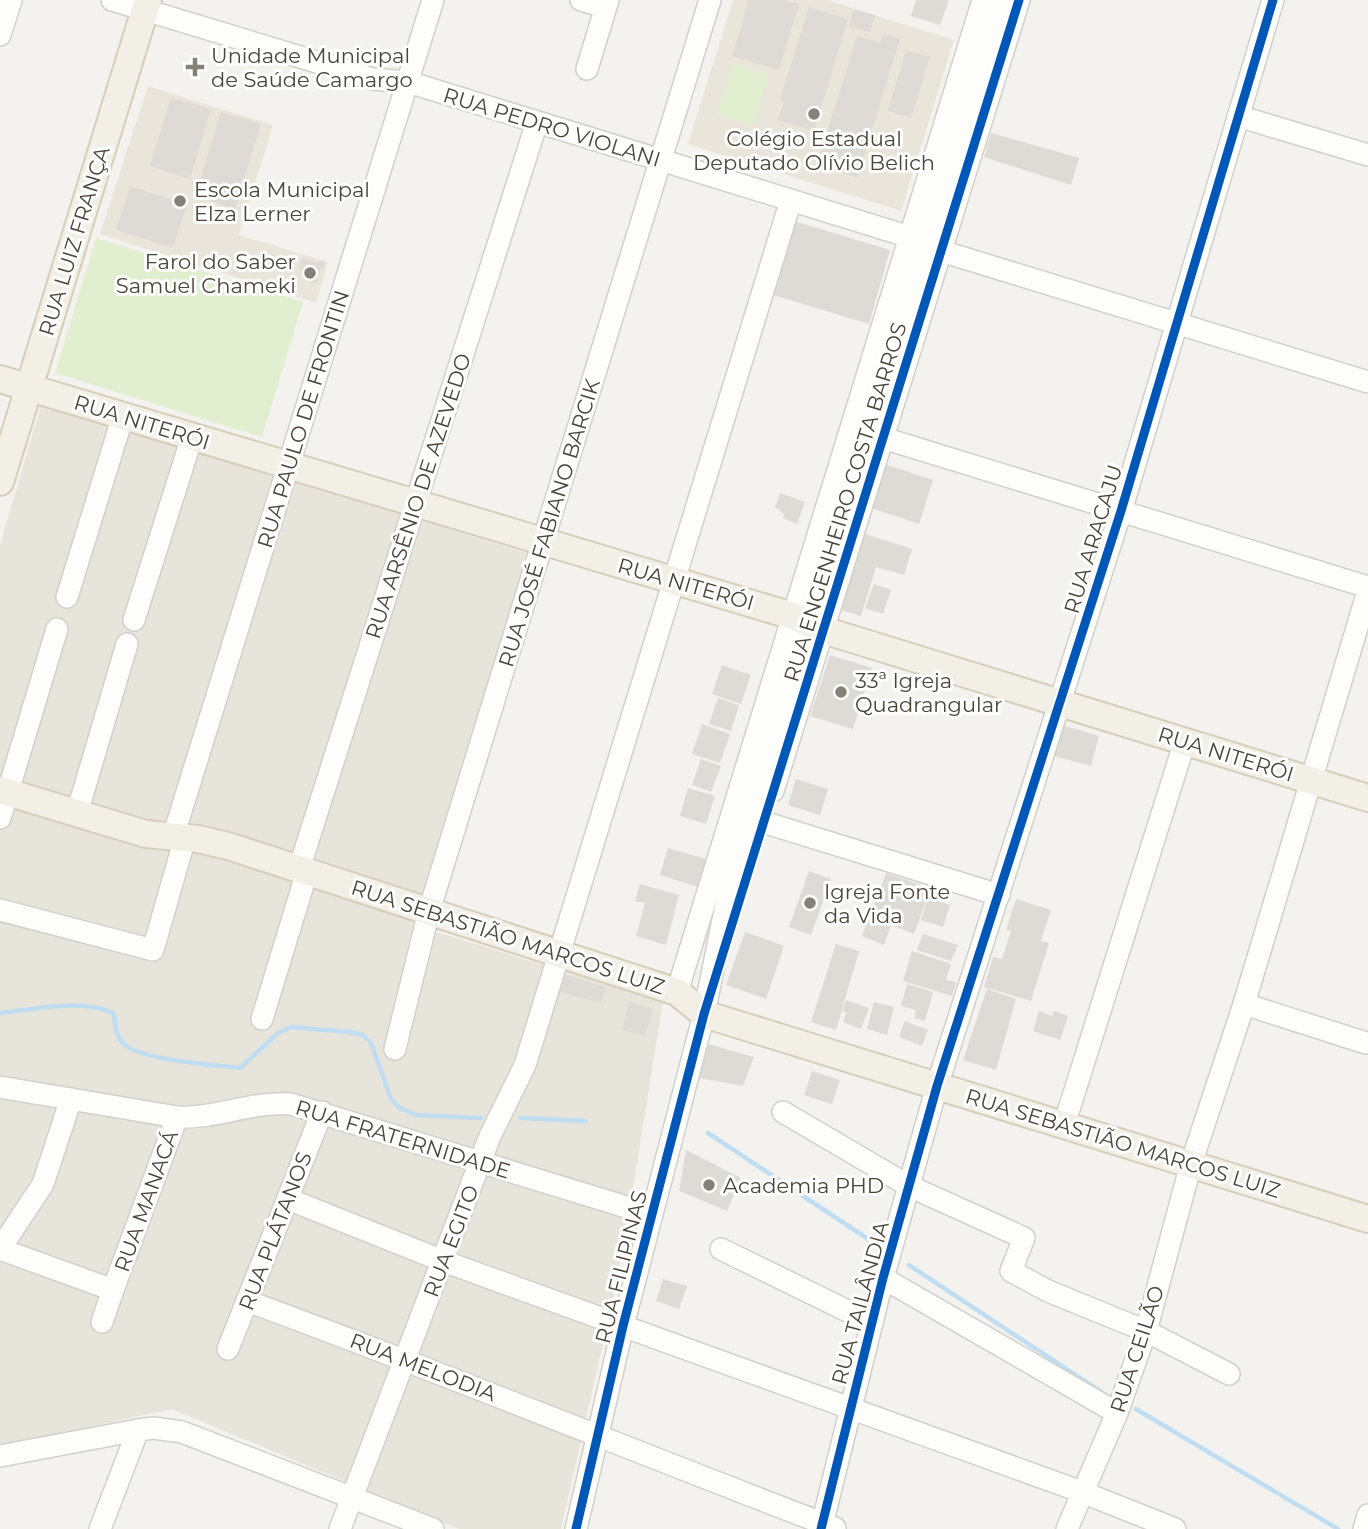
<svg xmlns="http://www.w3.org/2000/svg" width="1368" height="1529" font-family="Montserrat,sans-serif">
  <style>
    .residential { fill: #e7e4dc }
    .education { fill: #eae5da }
    .green { fill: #e1eecf }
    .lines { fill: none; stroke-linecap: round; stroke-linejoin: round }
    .stream { stroke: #c0ddf1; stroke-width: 4.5 }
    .building { fill: #dedbd6 }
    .minor-casing { stroke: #d2d0cb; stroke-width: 24 }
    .major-casing { stroke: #d6cebb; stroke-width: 30 }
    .minor { stroke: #fdfdfc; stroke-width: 21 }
    .major { stroke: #f2efe6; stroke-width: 26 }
    .cycleway-casing { stroke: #fff; stroke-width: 13 }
    .cycleway { stroke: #0057b8; stroke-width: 9 }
    .poi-dot { fill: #868178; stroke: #fff; stroke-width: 2.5 }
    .labels { text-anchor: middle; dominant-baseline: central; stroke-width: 6; stroke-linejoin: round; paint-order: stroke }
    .poi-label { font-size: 21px; fill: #4b4439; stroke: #fff; text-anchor: start }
    .street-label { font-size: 21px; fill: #4b4439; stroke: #fff }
  </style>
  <rect width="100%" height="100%" fill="#f4f2ee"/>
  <polygon class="residential" points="42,402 530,554 413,925 663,1001 629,1214 612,1304 561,1529 459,1529 172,1409 0,1446 0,545"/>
  <g class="education">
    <polygon points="733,0 827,0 954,40 901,211 688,144"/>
    <polygon points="148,86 273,125 239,235 328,262 316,303 100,234"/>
  </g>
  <g class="green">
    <polygon points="733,64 769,75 753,125 717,114"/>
    <polygon points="96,238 303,302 262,437 55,373"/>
  </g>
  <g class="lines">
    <g class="stream">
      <path d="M 0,1013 C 32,1009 86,998 114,1014 C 115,1024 115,1036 124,1044 C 140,1060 216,1065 240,1068 L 278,1033 L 291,1027 L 349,1032 L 363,1035 L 371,1043 L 391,1099 L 400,1108 L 417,1115 L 481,1118"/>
      <polyline points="520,1118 586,1121"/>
      <polyline points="708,1133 874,1243"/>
      <polyline points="909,1265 1101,1392"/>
      <polyline points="1136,1409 1338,1529"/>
    </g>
  </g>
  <g class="building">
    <polygon points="749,0 784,0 799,4 779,70 732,56"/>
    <polygon points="916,0 949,0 940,25 911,16"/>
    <polygon points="809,7 848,19 814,131 778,120 784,102 780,100"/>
    <polygon points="854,9 875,15 870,32 849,26"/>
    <polygon points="883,33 900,39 857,178 817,165 857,36 880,43"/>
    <polygon points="906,50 930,57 911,118 888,111"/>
    <polygon points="171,97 211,109 190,179 150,166"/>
    <polygon points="221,112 261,124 235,209 195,196"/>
    <polygon points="991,133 1079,158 1071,185 984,157"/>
    <polygon points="130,186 187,204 173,248 116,230"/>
    <polygon points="794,221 890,250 869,324 770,294"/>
    <polygon points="302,258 316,262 323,261 325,264 320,270 316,284 308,281 302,275 300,267"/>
    <polygon points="885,464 933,480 919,524 871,508"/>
    <polygon points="780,493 805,502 797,524 783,518 784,514 775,507"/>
    <polygon points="865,534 912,549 904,575 876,567 861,616 841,610"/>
    <polygon points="874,584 891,590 883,614 865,608"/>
    <polygon points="830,655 872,668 853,729 810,716"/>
    <polygon points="722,665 751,675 741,704 712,694"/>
    <polygon points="718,698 739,705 731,731 709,724"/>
    <polygon points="702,724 730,734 720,763 692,754"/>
    <polygon points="1062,725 1099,736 1091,766 1054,756"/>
    <polygon points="701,759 721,766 711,792 692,785"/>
    <polygon points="796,779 828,789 820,815 788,805"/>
    <polygon points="688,788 715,796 706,824 680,816"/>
    <polygon points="668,848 706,859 698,887 660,875"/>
    <polygon points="809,871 831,879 811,935 789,927"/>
    <polygon points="886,873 931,888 914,934 891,925 884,945 862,936"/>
    <polygon points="640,884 679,895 666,945 636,936 645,903 635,901"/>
    <polygon points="928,898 950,905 943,927 921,920"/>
    <polygon points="1016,899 1051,910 1041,941 1049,943 1031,1001 984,987 993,957 1002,959 1011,931 1006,930"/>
    <polygon points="745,932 784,946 766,999 726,985"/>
    <polygon points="923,934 958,945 951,961 917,950"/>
    <polygon points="836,944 859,951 836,1030 811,1022"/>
    <polygon points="912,951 951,964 946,980 956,982 952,996 903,981"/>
    <polygon points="562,974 606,987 601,1003 556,991"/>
    <polygon points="907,984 933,992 925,1021 914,1018 916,1010 901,1006"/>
    <polygon points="987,989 1016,999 996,1070 963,1060"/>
    <polygon points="846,1000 869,1008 861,1029 843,1022 846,1012 842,1011"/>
    <polygon points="629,1001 653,1009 645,1036 622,1030"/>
    <polygon points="874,1002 894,1007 887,1035 867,1029"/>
    <polygon points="1039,1011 1052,1016 1054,1011 1068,1016 1060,1040 1033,1031"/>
    <polygon points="905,1021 928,1030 922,1046 899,1037"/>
    <polygon points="708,1044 754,1057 743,1086 699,1078"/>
    <polygon points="812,1071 840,1080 832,1104 804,1095"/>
    <polygon points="686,1150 741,1178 727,1211 679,1191"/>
    <polygon points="663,1279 687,1286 679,1309 656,1301"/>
  </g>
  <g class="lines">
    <g class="minor-casing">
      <g id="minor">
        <polyline points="112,0 373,79 408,82 910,237"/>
        <polyline points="581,0 605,7"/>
        <polyline points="0,35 11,0"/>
        <polyline points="587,69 608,0"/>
        <polyline points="1238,116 1368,155"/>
        <polyline points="941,251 1368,382"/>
        <polyline points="883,438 1368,587"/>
        <polyline points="67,597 123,416"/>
        <polyline points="134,620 192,437"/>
        <polyline points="773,791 1019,0"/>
        <polyline points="77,813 127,644"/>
        <polyline points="0,818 57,629"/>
        <polyline points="763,822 999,895"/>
        <polyline points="173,837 433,0"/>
        <polyline points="299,869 537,122"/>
        <polyline points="0,910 153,950 185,838"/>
        <polyline points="677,992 983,0"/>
        <polyline points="1244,1004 1366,1043"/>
        <polyline points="262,1019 307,872"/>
        <polyline points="395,1049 429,911 710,0"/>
        <path d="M 0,1087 L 177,1117 C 216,1119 252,1101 291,1104 L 636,1210"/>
        <polyline points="783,1112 909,1186 1024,1238 1011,1271 1048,1291 1146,1331 1229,1374"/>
        <polyline points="1064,1125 1185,741"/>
        <polyline points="288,1199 443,1261 1082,1492 1175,1529"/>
        <polyline points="0,1249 113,1290 177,1117"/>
        <polyline points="0,1249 43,1184 71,1099"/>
        <polyline points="721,1249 872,1323"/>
        <polyline points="883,1278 1117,1413"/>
        <path d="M 247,1301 C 444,1373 638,1453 835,1528"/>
        <polyline points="102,1322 113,1290"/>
        <polyline points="228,1349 322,1112"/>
        <polyline points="0,1456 138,1430 153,1428 182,1432 433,1529"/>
        <polyline points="100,1529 138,1430"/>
        <polyline points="340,1529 490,1136 525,1065 791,200"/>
        <polyline points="576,1529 623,1326 704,1014 733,870 1001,0"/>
        <polyline points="821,1529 883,1278 937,1086 1121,511 1273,0"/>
        <polyline points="1067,1529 1117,1413 1146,1331 1191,1164 1244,1004 1368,591"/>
        <polyline points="1364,1529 1368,1515"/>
      </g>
    </g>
    <g class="major-casing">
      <g id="major">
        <polyline points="0,379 793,616 823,630 1368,798"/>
        <polyline points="0,482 148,0"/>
        <polyline points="0,790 146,834 198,839 228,846 677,992 704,1014 1368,1219"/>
      </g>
    </g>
    <use href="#minor" class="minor"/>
    <use href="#major" class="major"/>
    <g class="cycleway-casing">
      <g id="cycleway">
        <polyline points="576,1529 623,1326 704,1014 1019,0"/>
        <polyline points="821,1529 883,1278 937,1086 1121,511 1273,0"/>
      </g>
    </g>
    <use href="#cycleway" class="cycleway"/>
  </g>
  <g class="poi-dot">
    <path d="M191.5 56.5h7v7h7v7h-7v7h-7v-7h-7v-7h7z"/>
    <circle cx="814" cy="114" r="7"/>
    <circle cx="180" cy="201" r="7"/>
    <circle cx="310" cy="273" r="7"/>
    <circle cx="841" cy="692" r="7"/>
    <circle cx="810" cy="903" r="7"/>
    <circle cx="709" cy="1185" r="7"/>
  </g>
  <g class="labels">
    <g class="poi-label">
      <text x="211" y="55">Unidade Municipal<tspan x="211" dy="24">de Saúde Camargo</tspan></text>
      <text x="814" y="138" text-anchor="middle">Colégio Estadual<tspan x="814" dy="24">Deputado Olívio Belich</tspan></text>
      <text x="194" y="189">Escola Municipal<tspan x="194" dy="24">Elza Lerner</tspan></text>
      <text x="296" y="261" text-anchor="end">Farol do Saber<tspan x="296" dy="24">Samuel Chameki</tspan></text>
      <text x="855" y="680">33ª Igreja<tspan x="855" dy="24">Quadrangular</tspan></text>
      <text x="824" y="891">Igreja Fonte<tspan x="824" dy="24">da Vida</tspan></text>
      <text x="723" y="1185">Academia PHD</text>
    </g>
    <g class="street-label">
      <text transform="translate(552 127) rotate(17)">RUA PEDRO VIOLANI</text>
      <text transform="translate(74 241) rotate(-73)">RUA LUIZ FRANÇA</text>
      <text transform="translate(303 419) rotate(-73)">RUA PAULO DE FRONTIN</text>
      <text transform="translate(142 422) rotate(17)">RUA NITERÓI</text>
      <text transform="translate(418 496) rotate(-72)">RUA ARSÊNIO DE AZEVEDO</text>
      <text transform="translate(845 502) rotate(-73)">RUA ENGENHEIRO COSTA BARROS</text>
      <text transform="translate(549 523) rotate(-73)">RUA JOSÉ FABIANO BARCIK</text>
      <text transform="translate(1093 539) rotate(-73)">RUA ARACAJU</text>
      <text transform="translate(686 584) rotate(16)">RUA NITERÓI</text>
      <text transform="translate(1226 754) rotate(17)">RUA NITERÓI</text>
      <text transform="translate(508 937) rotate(18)">RUA SEBASTIÃO MARCOS LUIZ</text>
      <text transform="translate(403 1139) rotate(17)">RUA FRATERNIDADE</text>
      <text transform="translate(1123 1143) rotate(17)">RUA SEBASTIÃO MARCOS LUIZ</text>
      <text transform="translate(146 1201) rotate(-70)">RUA MANACÁ</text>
      <text transform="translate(275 1231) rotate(-69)">RUA PLÁTANOS</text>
      <text transform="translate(451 1241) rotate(-69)">RUA EGITO</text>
      <text transform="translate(621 1267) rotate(-76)">RUA FILIPINAS</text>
      <text transform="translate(860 1303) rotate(-75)">RUA TAILÂNDIA</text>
      <text transform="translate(1137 1349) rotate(-72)">RUA CEILÃO</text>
      <text transform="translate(423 1367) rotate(21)">RUA MELODIA</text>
    </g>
  </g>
</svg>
